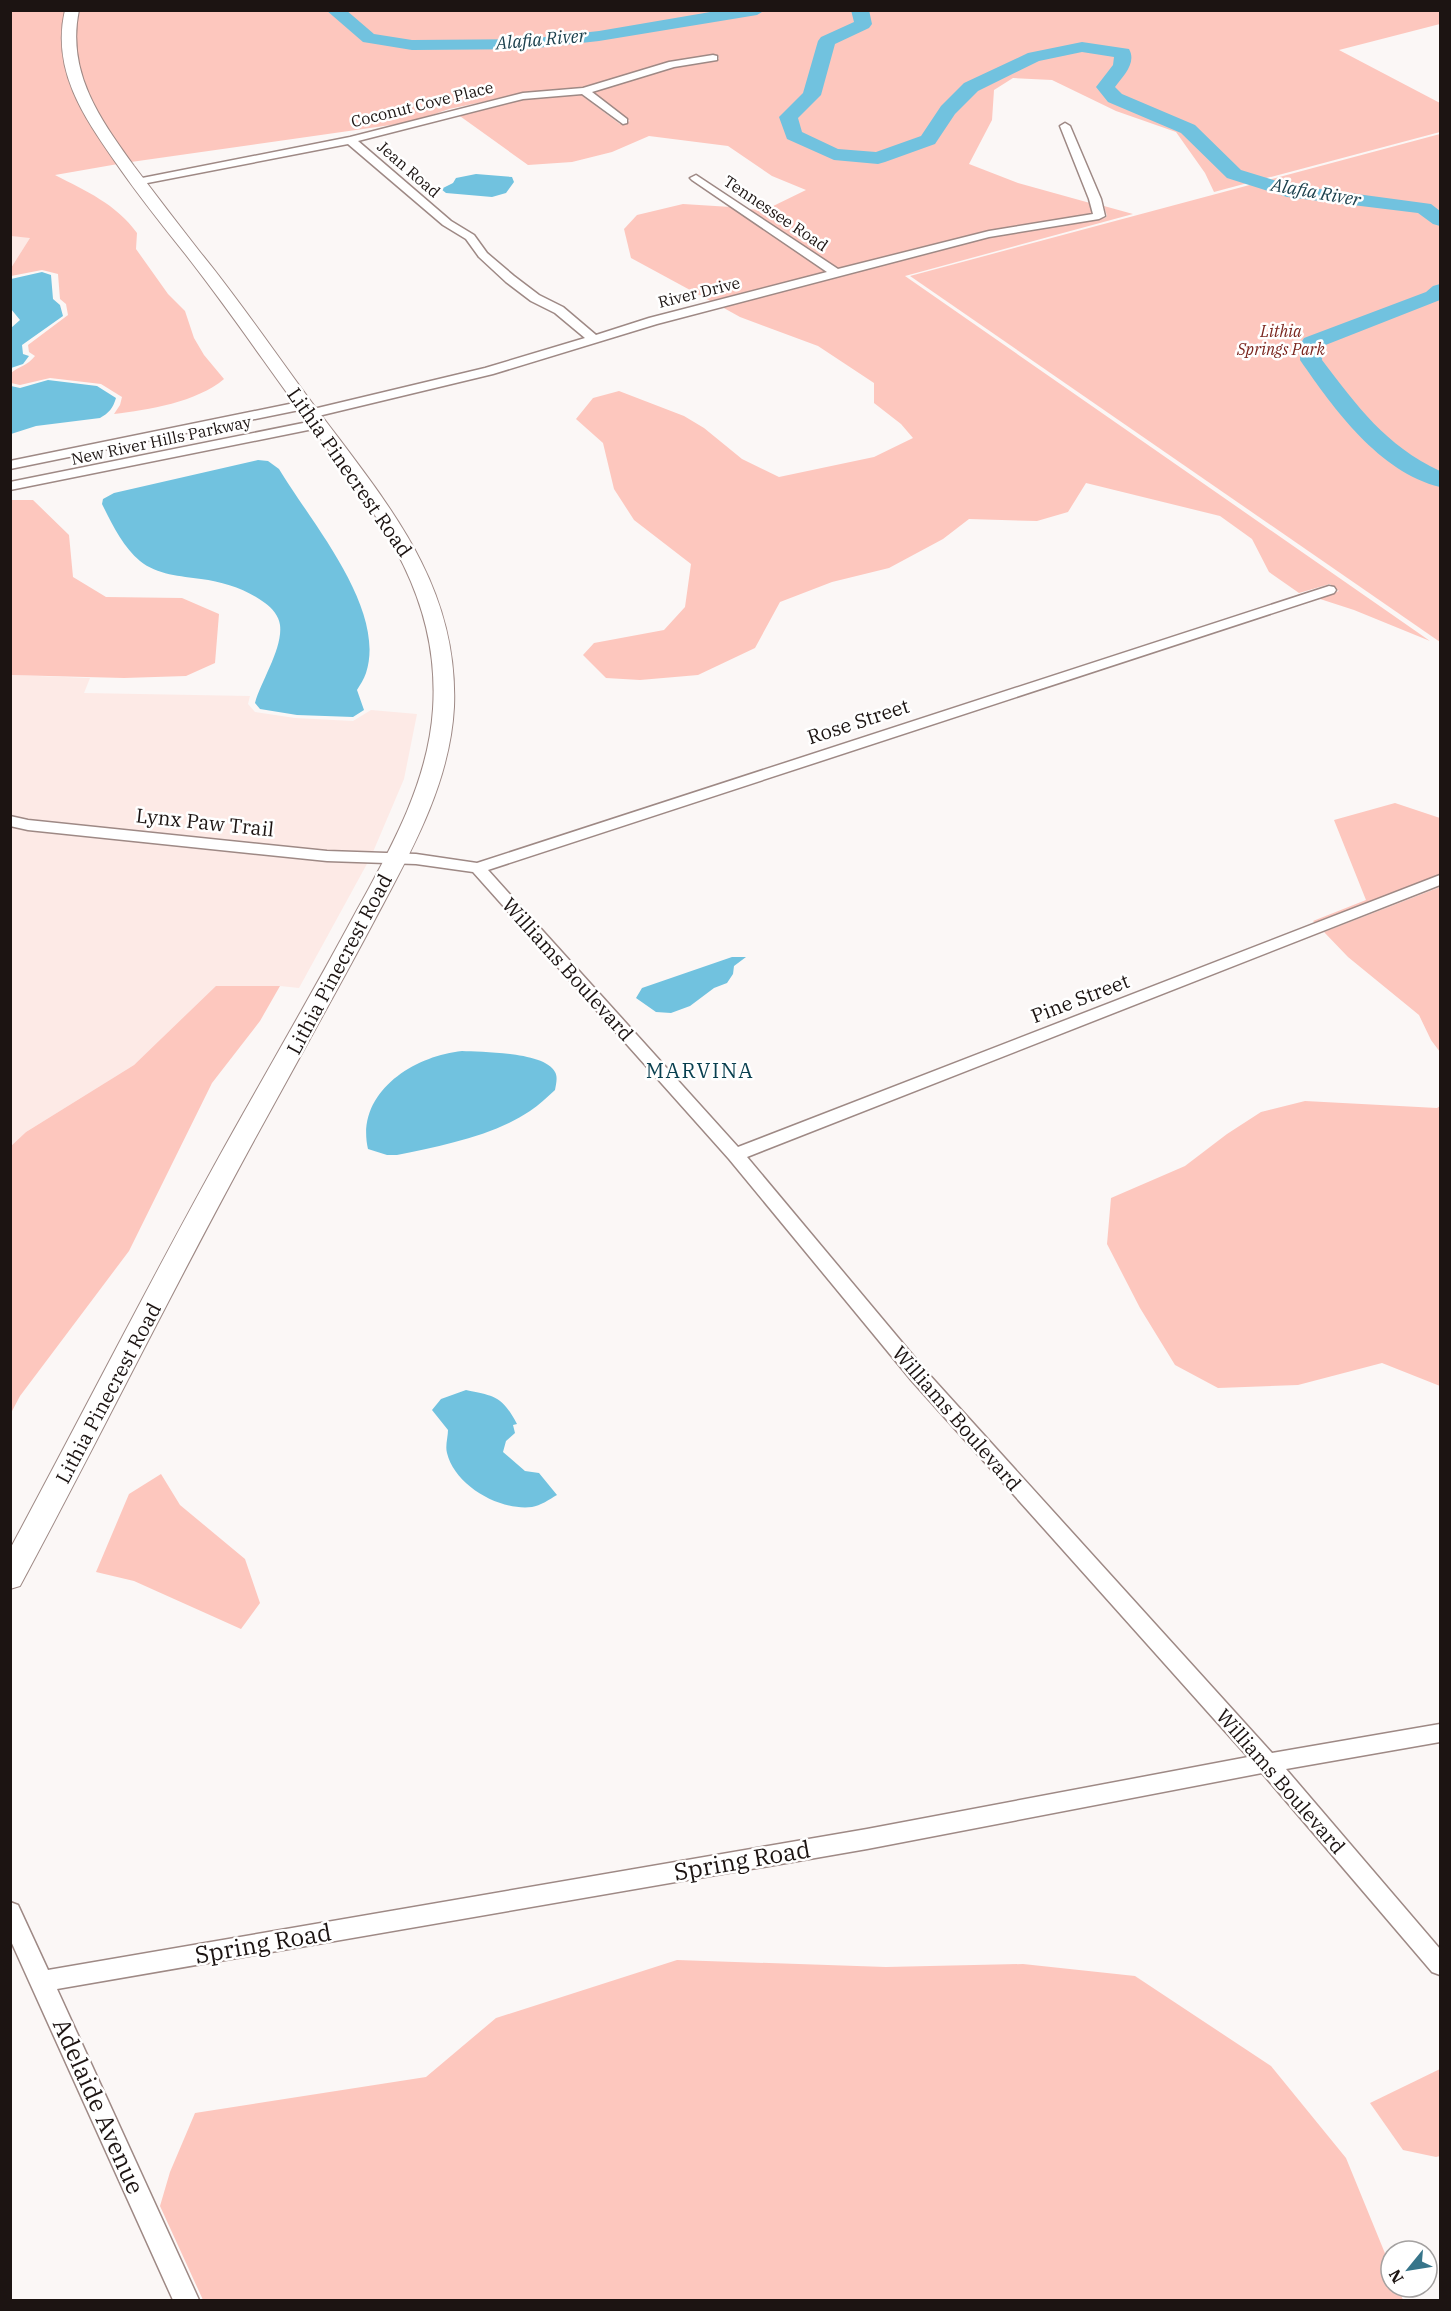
<svg xmlns="http://www.w3.org/2000/svg" width="1451" height="2311" font-family="'IBM Plex Serif',serif">
  <style>
    .built { fill: #fdeae6 }
    .green { fill: #fdc7be }
    .water { fill: #71c2df }
    .lines { fill: none; stroke-linecap: round; stroke-linejoin: round }
    .river { fill: #71c2df; fill-rule: evenodd }
    .street-casing { stroke: #9e8985; stroke-width: 3 }
    .secondary-casing { stroke: #9e8985; stroke-width: 2 }
    .street { fill: #fff; fill-rule: evenodd }
    .secondary { fill: #fff; fill-rule: evenodd }
    .labels { text-anchor: middle; dominant-baseline: central; stroke-width: 5; stroke-linejoin: round; paint-order: stroke }
    .far-street-label { font-size: 16px; fill: #1c1412; stroke: #fff }
    .far-park-label { font-size: 16px; font-style: italic; fill: #7b271f; stroke: #fff }
    .far-water-label { font-size: 18px; font-style: italic; fill: #1c414e; stroke: #fff }
    .street-label { font-size: 20px; fill: #1c1412; stroke: #fff }
    .neighbourhood-label { font-size: 21px; letter-spacing: 1.5px; fill: #083f4f; stroke: #fff }
    .near-street-label { font-size: 24px; fill: #1c1412; stroke: #fff }
  </style>
  <rect width="100%" height="100%" fill="#fbf7f6"/>
  <g class="built">
    <polygon points="11,236 31,237 11,268"/>
    <polygon points="11,675 90,678 84,693 250,696 248,704 255,712 295,718 353,721 371,710 417,714 404,779 373,852 330,851 33,821 11,815"/>
    <polygon points="11,827 324,861 368,862 299,988 280,986 174,1028 134,1065 26,1132 11,1146"/>
  </g>
  <g class="green">
    <path d="M 78,10 L 1440,11 L 1440,24 L 1339,50 L 1440,103 L 1440,132 L 1214,192 L 1205,173 L 1176,132 L 1116,111 L 1052,80 L 1013,78 L 994,90 L 992,120 L 969,164 L 1018,183 L 1090,203 L 1093,214 L 986,232 L 839,271 L 748,209 L 765,210 L 806,190 L 772,176 L 728,146 L 649,136 L 612,152 L 572,162 L 528,165 L 457,114 L 525,98 L 580,94 L 620,124 L 630,121 L 591,92 L 691,62 L 719,59 L 718,55 L 670,62 L 581,89 L 521,94 L 449,109 L 412,122 L 131,162 C 96,111 68,76 78,10 Z"/>
    <path d="M 10,11 L 66,11 C 65,24 62,39 63,52 C 65,95 96,131 118,164 L 55,175 C 86,191 116,204 137,233 L 136,249 L 168,294 L 185,311 L 194,338 L 204,355 L 224,379 C 197,402 148,410 114,414 L 120,405 L 122,397 L 101,384 L 50,378 L 20,385 L 11,383 L 11,373 C 19,366 27,366 35,356 L 29,352 L 28,345 L 68,315 L 66,304 L 60,299 L 58,274 L 42,270 L 11,276 L 11,268 L 30,238 L 11,236 Z"/>
    <polygon points="1440,134 1440,642 910,276"/>
    <polygon points="683,204 731,207 828,274 714,303 631,258 624,229 637,215"/>
    <polygon points="1104,206 1133,214 905,276 1430,641 1354,610 1317,598 1339,591 1330,584 1299,593 1269,572 1252,539 1220,516 1086,483 1068,512 1037,521 969,519 943,539 889,568 832,582 780,602 755,648 698,675 640,680 606,678 583,655 594,643 664,630 685,607 691,564 634,520 614,489 603,443 576,419 593,398 619,391 684,416 704,428 742,459 779,477 874,457 913,438 901,424 874,403 874,383 818,346 740,317 722,307 992,237 1105,218 1107,216"/>
    <polygon points="11,500 33,500 69,535 73,577 106,597 182,598 219,614 215,663 186,676 124,678 11,675"/>
    <polygon points="1395,803 1440,818 1440,874 1315,923 1313,921 1366,900 1334,820"/>
    <polygon points="1440,887 1440,1052 1431,1040 1419,1015 1348,957 1324,932"/>
    <polygon points="216,986 280,986 260,1021 212,1083 129,1251 20,1396 11,1413 11,1146 26,1132 134,1065"/>
    <polygon points="1305,1101 1437,1108 1440,1106 1440,1386 1382,1363 1298,1385 1218,1388 1175,1365 1140,1308 1107,1244 1111,1198 1185,1166 1227,1134 1261,1112"/>
    <polygon points="161,1474 180,1505 245,1559 260,1603 241,1629 134,1581 96,1572 129,1494"/>
    <polygon points="677,1960 886,1967 1023,1964 1135,1976 1271,2066 1346,2158 1391,2268 1391,2287 1398,2287 1403,2300 203,2300 160,2206 170,2172 195,2113 426,2077 496,2018"/>
    <polygon points="1440,2069 1440,2156 1436,2157 1403,2150 1370,2103"/>
  </g>
  <g class="water">
    <polygon points="476,174 512,177 514,182 506,193 492,197 446,193 441,189 453,183 456,178"/>
    <polygon points="42,272 51,275 53,299 60,305 63,316 22,345 23,354 29,356 23,364 11,368 11,328 20,320 11,309 11,279"/>
    <path d="M 48,380 L 97,386 L 116,398 C 113,408 109,413 100,418 L 36,426 L 11,434 L 11,386 L 20,388 Z"/>
    <path d="M 258,460 L 268,461 L 279,469 C 310,521 387,609 366,673 C 364,679 360,685 357,690 L 364,710 L 353,717 L 297,715 L 260,709 L 255,703 C 261,681 283,648 280,625 C 279,616 272,608 265,603 C 246,589 224,582 201,579 C 181,576 157,575 140,561 C 123,547 112,524 102,504 L 103,499 L 114,493 Z"/>
    <polygon points="732,957 746,957 734,966 733,974 727,983 714,988 690,1006 671,1013 656,1012 636,998 642,988"/>
    <path d="M 462,1051 C 482,1052 545,1052 555,1072 C 558,1077 556,1084 555,1090 C 547,1097 539,1105 530,1111 C 493,1136 440,1146 397,1155 L 387,1155 L 368,1149 C 355,1093 413,1056 462,1051 Z"/>
    <path d="M 466,1390 C 495,1396 502,1396 517,1424 L 513,1425 L 515,1433 L 506,1441 L 503,1452 L 525,1471 L 539,1473 L 557,1495 C 550,1499 540,1506 532,1507 C 500,1511 455,1486 447,1453 C 445,1446 448,1437 448,1430 L 432,1410 L 441,1399 Z"/>
  </g>
  <g class="lines">
    <g class="river">
      <polygon points="326,10 346,10 374,34 412,40 527,39 599,31 722,10 765,10 757,15 599,41 527,49 412,50 363,42"/>
      <path d="M 851,10 L 869,10 L 872,24 L 869,28 L 835,44 L 821,95 L 798,118 L 802,132 L 838,149 L 876,152 L 921,136 L 941,106 L 964,83 L 1028,53 L 1082,42 L 1129,49 C 1137,63 1123,76 1115,87 L 1122,94 L 1195,125 L 1241,170 L 1290,185 L 1431,204 L 1440,211 L 1440,226 L 1433,224 L 1418,213 L 1287,197 L 1227,178 L 1181,133 L 1108,102 L 1096,87 L 1113,65 L 1114,57 L 1082,52 L 1039,61 L 978,91 L 955,114 L 935,144 L 885,162 L 878,164 L 834,160 L 787,139 L 779,117 L 803,93 L 818,41 L 821,37 L 854,22 Z"/>
      <path d="M 1440,284 L 1440,300 L 1323,346 L 1322,360 C 1358,407 1385,445 1440,471 L 1440,487 C 1379,472 1334,409 1300,360 L 1301,343 L 1304,338 L 1426,292 L 1433,286 Z"/>
    </g>
    <g class="street-casing">
      <g id="street">
        <polygon points="713,55 717,56 717,60 674,67 592,92 627,119 627,123 623,124 582,94 523,99 358,141 451,221 474,235 487,253 514,276 539,295 563,307 596,335 649,318 827,272 692,180 690,178 696,175 838,269 989,231 1093,214 1089,199 1060,126 1065,123 1070,126 1101,199 1105,216 1099,219 989,237 657,324 493,374 310,418 305,417 304,414 305,411 485,368 585,338 555,313 531,301 506,282 479,257 466,239 443,225 348,144 137,185 131,182 137,179 350,137 523,93 583,88 669,62"/>
        <polygon points="304,401 309,402 310,405 309,408 10,469 10,461"/>
        <polygon points="318,420 323,421 324,424 323,427 10,490 10,482"/>
        <polygon points="1329,586 1334,587 1336,590 1334,593 488,870 738,1147 1440,875 1440,885 747,1157 926,1371 1272,1753 1440,1724 1440,1742 1286,1769 1440,1949 1440,1975 1432,1972 1262,1773 867,1849 57,1989 199,2300 173,2300 10,1939 10,1902 18,1905 48,1970 867,1829 1248,1757 912,1381 729,1159 473,872 416,864 327,861 28,830 10,826 10,816 28,820 327,851 416,854 477,863"/>
      </g>
    </g>
    <g class="secondary-casing">
      <path id="secondary" d="M 65,10 L 79,10 C 66,72 100,119 134,166 C 156,195 178,224 200,252 C 240,301 275,353 313,404 C 383,499 459,581 454,707 C 450,786 408,857 372,925 C 338,989 303,1051 268,1115 C 182,1270 104,1430 20,1586 L 10,1589 L 10,1549 C 88,1404 162,1257 243,1114 C 279,1050 316,986 351,921 C 387,855 428,786 433,709 C 441,585 368,505 300,411 C 262,359 226,306 186,255 C 162,225 138,195 116,163 C 84,117 51,70 65,10 Z"/>
    </g>
    <use href="#street" class="street"/>
    <use href="#secondary" class="secondary"/>
  </g>
  <g class="labels">
    <g class="far-street-label">
      <text transform="translate(422 104) rotate(-14)">Coconut Cove Place</text>
      <text transform="translate(409 169) rotate(41)">Jean Road</text>
      <text transform="translate(776 213) rotate(34)">Tennessee Road</text>
      <text transform="translate(699 292) rotate(-14)">River Drive</text>
      <text transform="translate(161 440) rotate(-12)">New River Hills Parkway</text>
    </g>
    <g class="far-park-label">
      <text x="1281" y="331">Lithia<tspan x="1281" dy="18">Springs Park</tspan></text>
    </g>
    <g class="far-water-label">
      <text transform="translate(541 39) rotate(-5)">Alafia River</text>
      <text transform="translate(1316 192) rotate(10)">Alafia River</text>
    </g>
    <g class="street-label">
      <text transform="translate(350 472) rotate(55)">Lithia Pinecrest Road</text>
      <text transform="translate(858 721) rotate(-18)">Rose Street</text>
      <text transform="translate(205 822) rotate(6)">Lynx Paw Trail</text>
      <text transform="translate(339 964) rotate(-62)">Lithia Pinecrest Road</text>
      <text transform="translate(568 969) rotate(48)">Williams Boulevard</text>
      <text transform="translate(1080 998) rotate(-21)">Pine Street</text>
      <text transform="translate(108 1393) rotate(-62)">Lithia Pinecrest Road</text>
      <text transform="translate(957 1418) rotate(49)">Williams Boulevard</text>
      <text transform="translate(1281 1781) rotate(49)">Williams Boulevard</text>
    </g>
    <g class="neighbourhood-label">
      <text x="700" y="1070">MARVINA</text>
    </g>
    <g class="near-street-label">
      <text transform="translate(742 1860) rotate(-10)">Spring Road</text>
      <text transform="translate(263 1943) rotate(-10)">Spring Road</text>
      <text transform="translate(99 2106) rotate(66)">Adelaide Avenue</text>
    </g>
  </g>
  <rect width="1451" height="2311" fill="none" stroke="#1c1412" stroke-width="24"/>
  <g transform="translate(1409 2269) rotate(240)"><circle r="28" fill="#ffffff" stroke="#a4a1a0" stroke-width="1.5"/>
  <path d="M0-4.5L10 22L0 15L-10 22Z" fill="#37758a"/>
  <text y="-9" font-size="16" font-weight="bold" text-anchor="middle" fill="#1c1412">N</text>
  </g>
</svg>
